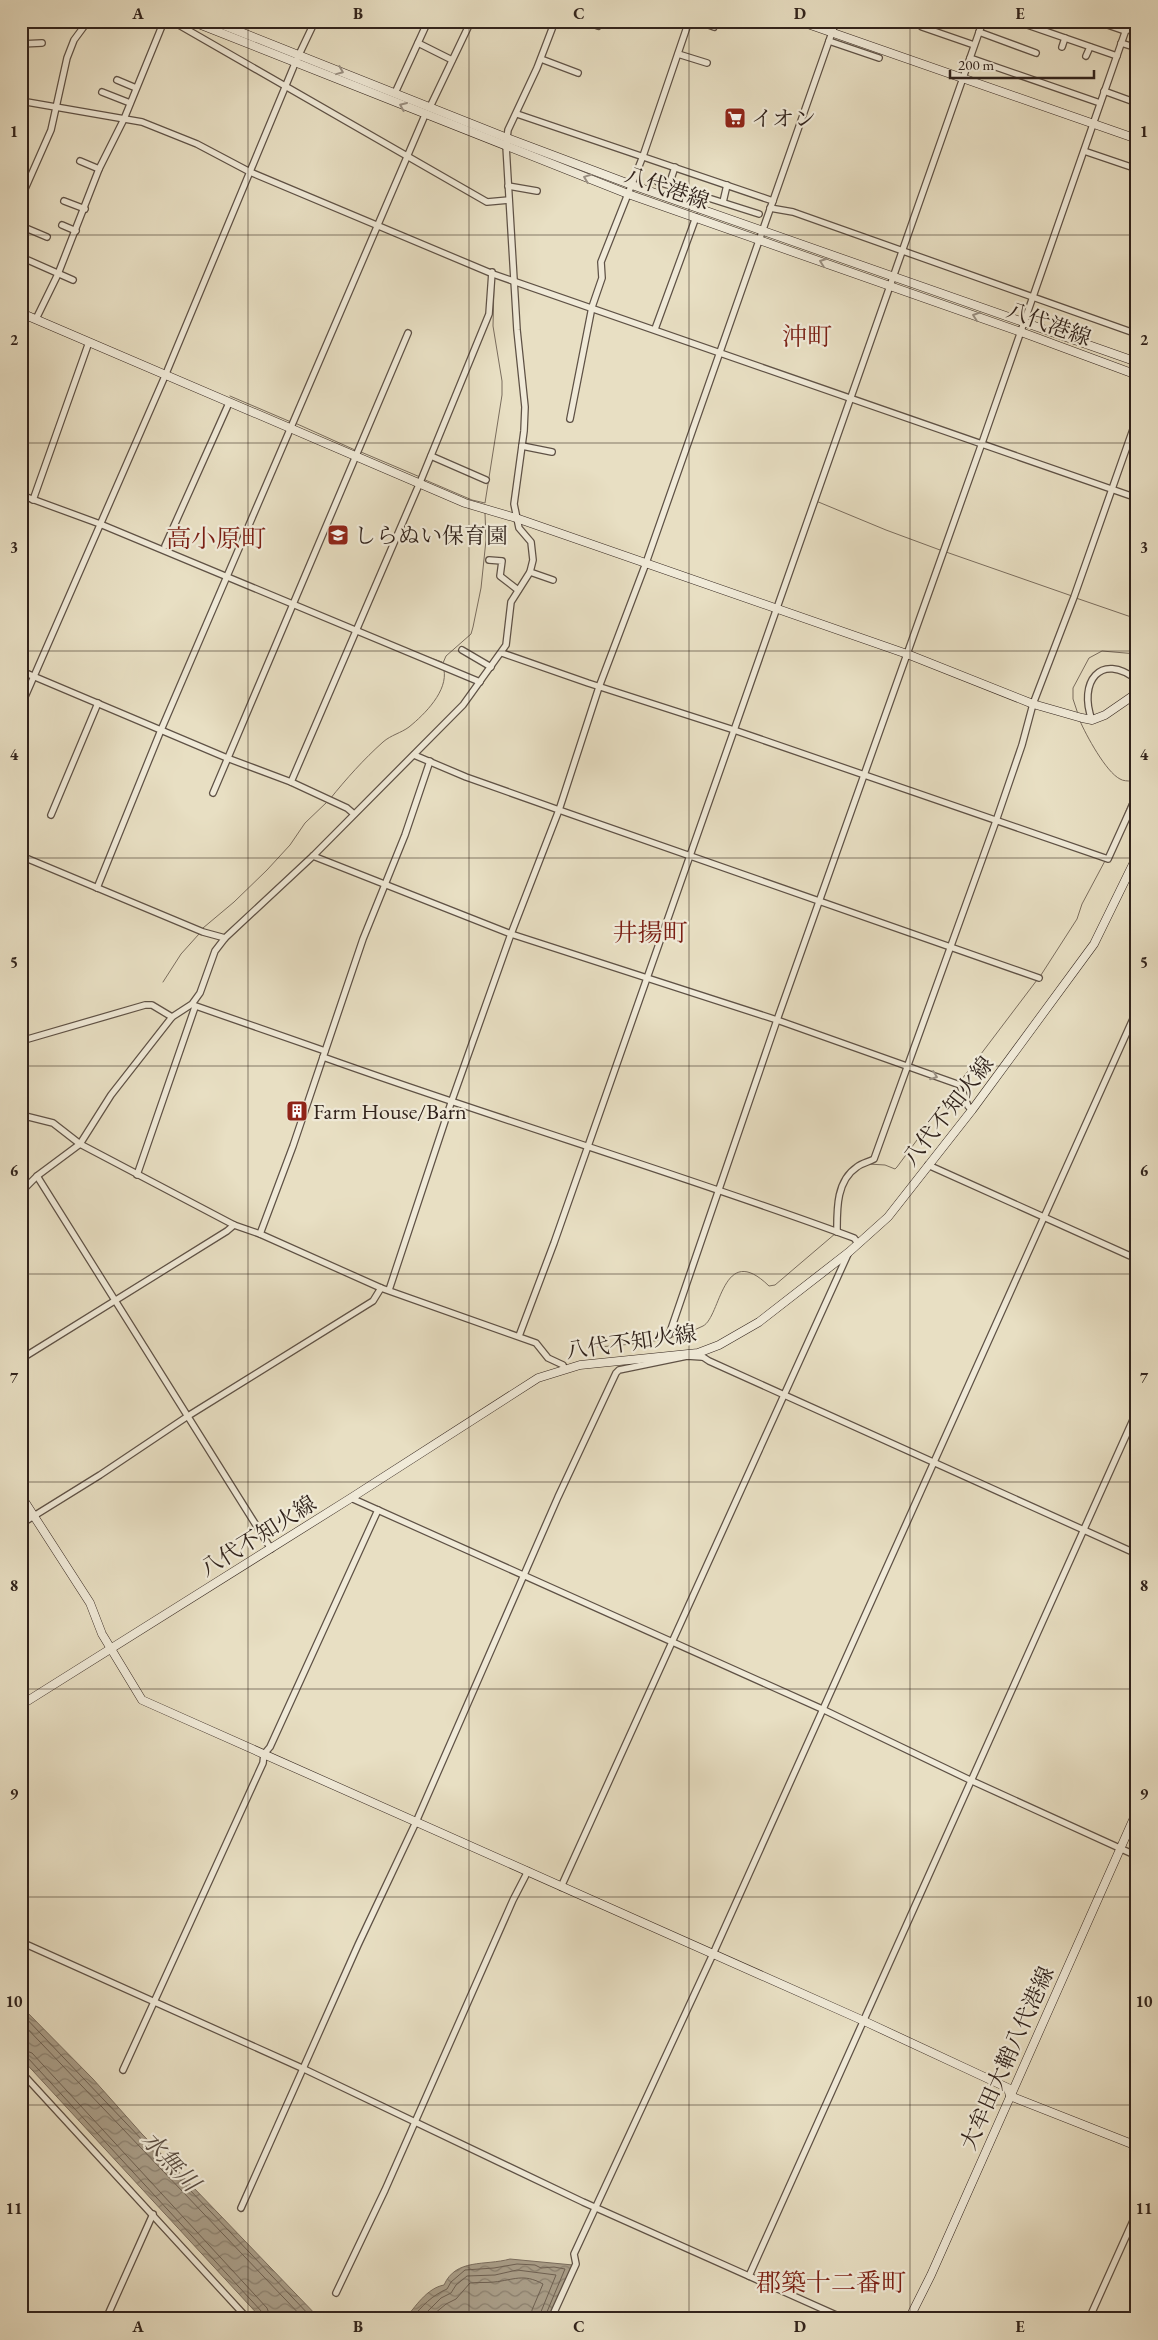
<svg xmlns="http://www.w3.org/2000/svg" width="1158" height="2340" font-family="'EB Garamond','Noto Serif JP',serif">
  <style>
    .water { fill: url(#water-waves); stroke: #7a6d5e }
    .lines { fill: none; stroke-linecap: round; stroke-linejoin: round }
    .shore { stroke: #6e6153; stroke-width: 1 }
    .stream { stroke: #7a6d5e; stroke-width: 1 }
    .street-casing { stroke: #5f5246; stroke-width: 8 }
    .secondary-casing { stroke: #31231c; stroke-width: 9 }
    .street { stroke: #f0ead8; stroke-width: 5.5 }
    .secondary { stroke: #f0ead8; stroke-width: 8 }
    .oneway { stroke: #9a9083 }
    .grid { fill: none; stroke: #31231c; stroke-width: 1; stroke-opacity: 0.55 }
    .labels { text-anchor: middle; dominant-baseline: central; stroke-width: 4.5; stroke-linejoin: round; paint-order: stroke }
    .poi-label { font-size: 22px; fill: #31231c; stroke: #f0ead8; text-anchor: start }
    .street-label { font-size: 22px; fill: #31231c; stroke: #f0ead8 }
    .water-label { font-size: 24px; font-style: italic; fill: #5b4e42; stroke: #f0ead8 }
    .quarter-label { font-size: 25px; fill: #7a1f14; stroke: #f0ead8 }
    .neatline { fill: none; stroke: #31231c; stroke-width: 2 }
    .grid-label { font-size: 16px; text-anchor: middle; font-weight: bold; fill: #31231c }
  </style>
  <defs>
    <pattern id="water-waves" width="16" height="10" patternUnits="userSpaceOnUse" patternTransform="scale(1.25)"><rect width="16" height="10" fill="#aa9f8a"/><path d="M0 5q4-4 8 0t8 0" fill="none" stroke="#8b8170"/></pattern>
  </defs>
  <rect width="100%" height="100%" fill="#e8dfc3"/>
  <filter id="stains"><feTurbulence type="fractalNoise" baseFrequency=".004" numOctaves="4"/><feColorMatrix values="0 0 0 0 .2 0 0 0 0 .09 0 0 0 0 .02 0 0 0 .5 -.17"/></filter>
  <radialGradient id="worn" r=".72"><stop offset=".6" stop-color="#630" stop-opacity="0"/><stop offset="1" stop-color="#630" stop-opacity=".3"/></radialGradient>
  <g class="water">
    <polygon points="21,2006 93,2079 142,2134 320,2319 262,2319 21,2058"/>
    <path d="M 510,2259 L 573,2265 L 549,2319 L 405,2319 C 415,2307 427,2288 444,2285 C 456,2258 485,2266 510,2259 Z"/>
  </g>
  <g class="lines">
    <g class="shore">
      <polyline points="21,2013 313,2319"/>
      <polyline points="21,2022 304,2319"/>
      <polyline points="21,2049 32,2053 267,2308 271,2319"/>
      <polyline points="21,2055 27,2057 262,2312 265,2319"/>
      <path d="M 412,2319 C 421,2306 433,2295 447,2289 L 451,2282 L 465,2270 L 494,2268 L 517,2264 L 535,2265 L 541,2268 L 554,2267 L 565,2269 L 544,2319"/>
      <polyline points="420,2319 441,2298 451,2293 456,2285 467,2276 495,2275 517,2270 556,2275 538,2319"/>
      <path d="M 428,2319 L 446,2304 L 456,2299 L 470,2283 C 478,2282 486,2283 494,2282 C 514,2280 523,2273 543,2284 L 532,2310 L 531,2319"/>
    </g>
    <g class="stream">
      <polyline points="230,396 291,422"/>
      <polyline points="295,423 355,450"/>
      <polyline points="361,452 420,477"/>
      <polyline points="423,479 472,500 485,503 502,395 502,381 493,326 494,284"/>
      <polyline points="816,501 886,530 940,550"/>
      <polyline points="154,544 162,547"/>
      <polyline points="166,548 174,552"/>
      <polyline points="946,552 1072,596"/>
      <polyline points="1076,598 1137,619"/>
      <polyline points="422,655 442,662"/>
      <polyline points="443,663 446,656 471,634 473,627 481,588 486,540 485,513"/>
      <polyline points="1078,714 1073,699 1073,688 1089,658 1102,651 1137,654"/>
      <path d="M 1080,721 C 1086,735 1106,772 1120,779 C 1123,781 1128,781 1131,781 L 1135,789 L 1117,833"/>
      <path d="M 330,799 C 346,779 364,759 383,742 C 391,735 401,733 409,727 C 425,714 448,691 444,670"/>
      <polyline points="203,928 234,902 267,870 290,845 305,823 327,802"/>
      <polyline points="1041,975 1077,919 1082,904 1106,859"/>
      <polyline points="163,982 181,954 199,934"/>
      <polyline points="959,1083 1037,980"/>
      <polyline points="868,1164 885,1165 895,1169 897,1167 957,1086"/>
      <path d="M 598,1347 C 634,1344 670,1342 703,1326 C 721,1317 722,1240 769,1286 L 775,1285 L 836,1233"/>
    </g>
    <g class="street-casing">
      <g id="street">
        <polyline points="172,21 487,202 509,200"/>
        <polyline points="585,21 598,26 599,21"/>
        <polyline points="698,21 714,27"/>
        <polyline points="1016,21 1117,56"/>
        <polyline points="1096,21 1125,31"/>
        <polyline points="922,27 974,45"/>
        <polyline points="1126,29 1137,32"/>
        <polyline points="979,32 1036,53"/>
        <polyline points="829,41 879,58"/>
        <polyline points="418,43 452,60"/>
        <polyline points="1121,43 1137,48"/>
        <polyline points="21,44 42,43"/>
        <polyline points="1062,47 1065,38"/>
        <polyline points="678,54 707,63"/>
        <polyline points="1086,56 1090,47"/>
        <polyline points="970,58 1100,103"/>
        <polyline points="541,59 578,73"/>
        <polyline points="117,80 136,88"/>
        <polyline points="1104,91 1137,103"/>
        <polyline points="102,92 130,103"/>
        <polyline points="395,93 428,21"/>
        <polyline points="21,101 142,122 197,144 250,172 493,274 1137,498"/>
        <polyline points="430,107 471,21"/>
        <polyline points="517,114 773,201"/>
        <polyline points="1084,151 1137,169"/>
        <polyline points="80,161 99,169"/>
        <polyline points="658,182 759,214"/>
        <polyline points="669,185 675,167"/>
        <polyline points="508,186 537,191"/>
        <polyline points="21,198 51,130 67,58 74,40 88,21"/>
        <polyline points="64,201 85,209"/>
        <polyline points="723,202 727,185"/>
        <polyline points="770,208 793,212 1137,334"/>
        <polyline points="62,225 76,231"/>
        <polyline points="21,226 47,237"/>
        <polyline points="21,257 73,280"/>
        <polyline points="36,319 58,274 99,169 124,119 164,21"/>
        <polyline points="655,329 696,217"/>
        <polyline points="570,419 592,307 602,278 601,262 643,156 689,21"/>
        <polyline points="522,446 552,452"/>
        <polyline points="431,456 486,480"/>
        <polyline points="21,495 100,524 480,682"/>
        <polyline points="33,500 89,342"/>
        <polyline points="165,546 229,403"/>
        <polyline points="489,560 502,561 500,576 518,590"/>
        <polyline points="530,572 553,580"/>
        <polyline points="462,650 491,667"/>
        <polyline points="502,653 588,683 734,730 1108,859 1137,795"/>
        <polyline points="21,671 227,758 291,782 347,808 354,814"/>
        <polyline points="21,706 165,376 296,61 315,21"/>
        <path d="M 1092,720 C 1078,683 1100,651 1137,680"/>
        <polyline points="414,755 466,777 559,810 1039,978"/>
        <polyline points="291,782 421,480 489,314 492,272"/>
        <polyline points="213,793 408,333"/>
        <polyline points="51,815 98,703"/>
        <polyline points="21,856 203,932 225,938"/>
        <polyline points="313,856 511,934 777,1020 960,1085 968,1106 972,1110"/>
        <polyline points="97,888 161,730 425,115"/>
        <polyline points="193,1005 325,1051"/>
        <polyline points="21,1041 145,1005 152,1005 172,1017"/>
        <path d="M 323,1057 C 499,1120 678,1173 854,1238 L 858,1243"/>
        <polyline points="21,1115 53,1123 80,1144 234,1225 260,1234 381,1288 536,1343 548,1358 563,1365 564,1368"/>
        <polyline points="928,1165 1137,1259"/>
        <polyline points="137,1175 195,1007"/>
        <polyline points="37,1176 271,1549"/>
        <polyline points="21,1192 37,1176 80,1144 111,1095 172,1017 192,1004 200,993 215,951 225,938 313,856 463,705 506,645 511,602 530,572 533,560 531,542 519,528 514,504 524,431 525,407 517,330 506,146 508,130 537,68 555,21"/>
        <path d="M 837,1232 C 837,1210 836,1181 857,1167 C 862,1163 869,1162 874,1159 L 996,821 L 1022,745 L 1033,704 L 1074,597 L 1137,418"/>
        <polyline points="260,1234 293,1146 363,939 405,835 430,761"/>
        <polyline points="389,1290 451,1103 511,934 559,810 599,687 646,563 836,21"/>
        <polyline points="669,1335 777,1020 982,443 1129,21"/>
        <polyline points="519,1336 554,1243 983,21"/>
        <polyline points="700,1355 709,1361 1137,1554"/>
        <polyline points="21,1359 227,1231 234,1225"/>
        <polyline points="351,1498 822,1709 970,1780 1137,1856"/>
        <polyline points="21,1524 100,1475 188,1416 373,1301 381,1288"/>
        <polyline points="561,1887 848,1254"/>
        <polyline points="21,1942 304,2069 583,2202 845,2319"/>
        <polyline points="123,2070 263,1763 264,1754 270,1747 378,1510"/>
        <polyline points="21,2072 248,2319"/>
        <polyline points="241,2208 358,1945 416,1822 558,1497 616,1373 619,1370 687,1356 702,1357"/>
        <polyline points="749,2276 1137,1411"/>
        <polyline points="336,2293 385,2190 513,1900 528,1871"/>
        <polyline points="106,2319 153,2214"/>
        <polyline points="551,2319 576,2264 574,2254 713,1954 1137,1010"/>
        <polyline points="1089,2319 1137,2212"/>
      </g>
    </g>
    <g class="secondary-casing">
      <g id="secondary">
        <polyline points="191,21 628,194 1021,332 1137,375"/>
        <polyline points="213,21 507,138 632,185 1137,362"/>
        <polyline points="799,21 1137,139"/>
        <polyline points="21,313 465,503 516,518 907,654 1033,704 1082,718 1092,720 1105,715 1137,693"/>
        <polyline points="21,1496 90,1603 102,1634 142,1700 864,2021 1008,2088 1010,2096"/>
        <polyline points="21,1705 351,1498 538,1378 580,1365 698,1353 719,1345 759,1322 849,1252 888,1217 972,1110 1094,944 1137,856"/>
        <polyline points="1010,2096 1137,2146"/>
        <polyline points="909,2319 931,2275 1137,1811"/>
      </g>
    </g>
    <use href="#street" class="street"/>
    <use href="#secondary" class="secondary"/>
  </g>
  <defs><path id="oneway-chevron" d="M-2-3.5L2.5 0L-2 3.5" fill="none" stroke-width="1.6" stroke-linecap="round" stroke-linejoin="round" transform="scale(1.25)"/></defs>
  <g class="oneway">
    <use href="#oneway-chevron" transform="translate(340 71) rotate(22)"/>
    <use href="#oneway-chevron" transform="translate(403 106) rotate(-157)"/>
    <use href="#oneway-chevron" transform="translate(587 178) rotate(-159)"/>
    <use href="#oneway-chevron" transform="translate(823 262) rotate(-160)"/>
    <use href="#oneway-chevron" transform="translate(976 316) rotate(-161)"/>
    <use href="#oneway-chevron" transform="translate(934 1076) rotate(20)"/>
  </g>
  <path class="grid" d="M 248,21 L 248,2319M 469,21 L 469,2319M 689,21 L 689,2319M 910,21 L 910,2319M 21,235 L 1137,235M 21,443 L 1137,443M 21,651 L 1137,651M 21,858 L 1137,858M 21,1066 L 1137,1066M 21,1274 L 1137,1274M 21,1482 L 1137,1482M 21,1689 L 1137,1689M 21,1897 L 1137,1897M 21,2105 L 1137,2105"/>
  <defs>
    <g id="supermarket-square" transform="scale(1.125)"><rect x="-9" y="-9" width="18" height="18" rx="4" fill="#8f2418" stroke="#f0ead8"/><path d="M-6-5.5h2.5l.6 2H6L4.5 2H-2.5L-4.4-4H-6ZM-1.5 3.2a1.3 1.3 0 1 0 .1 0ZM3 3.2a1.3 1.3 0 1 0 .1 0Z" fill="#fff"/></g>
    <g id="school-square" transform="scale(1.125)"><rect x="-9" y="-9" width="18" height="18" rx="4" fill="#8f2418" stroke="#f0ead8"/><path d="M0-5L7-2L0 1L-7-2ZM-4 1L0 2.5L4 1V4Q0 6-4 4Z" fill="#fff"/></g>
    <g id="building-square" transform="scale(1.125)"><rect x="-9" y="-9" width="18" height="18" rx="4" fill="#8f2418" stroke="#f0ead8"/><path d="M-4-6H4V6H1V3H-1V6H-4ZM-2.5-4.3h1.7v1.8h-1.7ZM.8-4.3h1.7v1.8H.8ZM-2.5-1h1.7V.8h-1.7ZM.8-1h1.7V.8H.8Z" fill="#fff"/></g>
  </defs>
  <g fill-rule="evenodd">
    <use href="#supermarket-square" x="735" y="118"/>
    <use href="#school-square" x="338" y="535"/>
    <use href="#building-square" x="297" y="1111"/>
  </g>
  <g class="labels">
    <g class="poi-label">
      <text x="751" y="118">イオン</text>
      <text x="354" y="535">しらぬい保育園</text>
      <text x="313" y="1111">Farm House/Barn</text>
    </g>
    <g class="street-label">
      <text transform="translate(667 188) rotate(19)">八代港線</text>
      <text transform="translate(1049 324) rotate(20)">八代港線</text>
      <text transform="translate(948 1111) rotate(-52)">八代不知火線</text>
      <text transform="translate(631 1342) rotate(-8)">八代不知火線</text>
      <text transform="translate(258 1536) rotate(-32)">八代不知火線</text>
      <text transform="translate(1007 2058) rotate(-66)">大牟田大鞘八代港線</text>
    </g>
    <g class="water-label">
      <text transform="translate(171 2161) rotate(47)">水無川</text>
    </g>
    <g class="quarter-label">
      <text x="807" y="336">沖町</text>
      <text x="216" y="538">高小原町</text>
      <text x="650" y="932">井揚町</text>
      <text x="831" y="2282">郡築十二番町</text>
    </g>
  </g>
  <rect width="1158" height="2340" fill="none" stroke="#e8dfc3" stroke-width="55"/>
  <path d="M950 70v8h144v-8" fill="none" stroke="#31231c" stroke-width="2.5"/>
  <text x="958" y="70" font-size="15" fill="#31231c" stroke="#f0ead8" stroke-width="4" paint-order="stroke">200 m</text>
  <rect x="28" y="28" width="1102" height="2284" class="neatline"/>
  <g class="grid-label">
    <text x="138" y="19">A</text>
    <text x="358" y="19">B</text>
    <text x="579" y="19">C</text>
    <text x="800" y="19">D</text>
    <text x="1020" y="19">E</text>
    <text x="14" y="137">1</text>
    <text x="1144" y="137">1</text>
    <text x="14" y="345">2</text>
    <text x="1144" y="345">2</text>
    <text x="14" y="553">3</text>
    <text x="1144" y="553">3</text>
    <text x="14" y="760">4</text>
    <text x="1144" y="760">4</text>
    <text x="14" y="968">5</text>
    <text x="1144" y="968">5</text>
    <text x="14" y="1176">6</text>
    <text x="1144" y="1176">6</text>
    <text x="14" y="1383">7</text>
    <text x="1144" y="1383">7</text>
    <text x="14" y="1591">8</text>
    <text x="1144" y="1591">8</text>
    <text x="14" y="1799">9</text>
    <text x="1144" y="1799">9</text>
    <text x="14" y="2007">10</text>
    <text x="1144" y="2007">10</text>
    <text x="14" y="2214">11</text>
    <text x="1144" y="2214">11</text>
    <text x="138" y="2332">A</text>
    <text x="358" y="2332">B</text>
    <text x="579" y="2332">C</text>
    <text x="800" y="2332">D</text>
    <text x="1020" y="2332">E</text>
  </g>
  <rect width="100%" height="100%" filter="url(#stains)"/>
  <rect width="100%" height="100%" fill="url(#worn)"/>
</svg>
